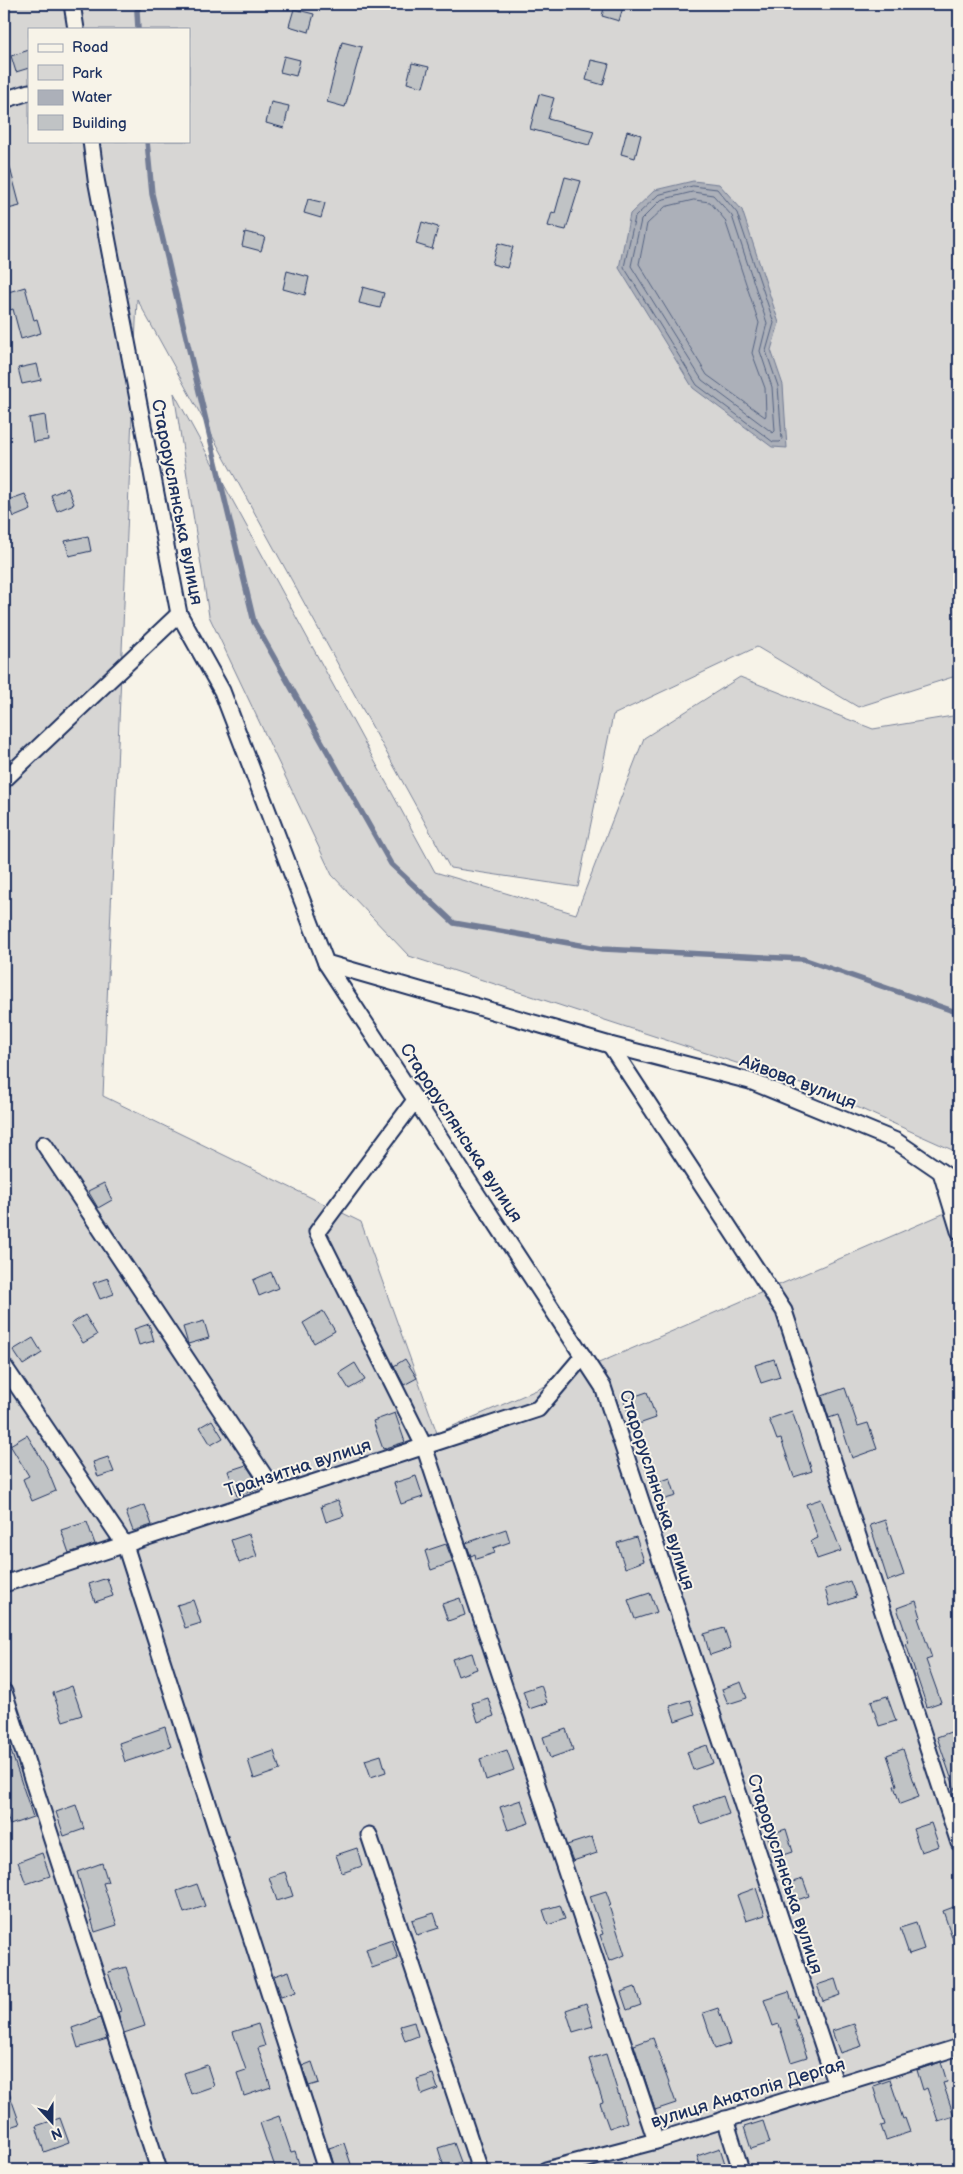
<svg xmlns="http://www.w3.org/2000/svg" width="963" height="2174" font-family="'Balsamiq Sans',sans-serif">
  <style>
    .green { fill: #d7d6d4; stroke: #798299; fill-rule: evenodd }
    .water { fill: #acb0b9; stroke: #727c95 }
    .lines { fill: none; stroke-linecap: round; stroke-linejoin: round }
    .shore { stroke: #556382; stroke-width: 1 }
    .stream { stroke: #727c95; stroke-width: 5.5 }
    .building { fill: #c0c3c5; stroke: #1b2f5e }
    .street-casing { stroke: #1b2f5e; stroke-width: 19 }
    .street { stroke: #f7f3e8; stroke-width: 15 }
    .labels { text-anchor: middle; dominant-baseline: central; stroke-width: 4; stroke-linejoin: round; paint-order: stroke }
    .street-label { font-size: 18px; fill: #1b2f5e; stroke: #f7f3e8 }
  </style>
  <rect width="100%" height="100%" fill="#f7f3e8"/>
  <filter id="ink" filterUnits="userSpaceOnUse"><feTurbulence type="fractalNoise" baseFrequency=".02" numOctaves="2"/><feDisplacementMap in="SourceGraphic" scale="10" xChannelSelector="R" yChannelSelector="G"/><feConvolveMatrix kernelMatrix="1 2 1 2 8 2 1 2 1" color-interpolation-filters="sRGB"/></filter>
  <g filter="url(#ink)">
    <g class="green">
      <path d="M 4,4 L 959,4 L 959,675 L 858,707 L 757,647 L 613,715 L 578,887 L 450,868 L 137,299 L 103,1096 L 361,1222 L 437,1433 L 959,1207 L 959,2170 L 4,2170 ZM 29,29 L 189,29 L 189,141 L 29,141 Z"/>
      <polygon points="174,393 435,872 576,914 644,738 740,677 873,729 959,715 959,1153 819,1090 409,956 332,875 209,616"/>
    </g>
    <polygon class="water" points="693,181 719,184 742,210 779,323 771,350 783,385 787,448 772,447 693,388 619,268 630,214 655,190"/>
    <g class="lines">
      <g class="shore">
        <polygon points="693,186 717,189 737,213 774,323 766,351 778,386 782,440 780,442 773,442 697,385 624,267 635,217 658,195"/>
        <polygon points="693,192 713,195 732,216 767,323 760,351 772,387 775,431 773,433 702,380 631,266 641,220 661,200"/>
        <polygon points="694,200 710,202 725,220 759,323 752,353 765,388 766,415 765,417 707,375 639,264 647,224 665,207"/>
      </g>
      <g class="stream">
        <polyline points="138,29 137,11 141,4"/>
        <polyline points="147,141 152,194 254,622 391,864 454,923 603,949 803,959 959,1013"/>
      </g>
    </g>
    <g class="building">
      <polygon points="605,4 624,4 619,21 602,16"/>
      <polygon points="294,9 314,14 309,32 289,26"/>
      <polygon points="342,42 362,47 345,107 327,102"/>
      <polygon points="29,50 29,68 16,72 11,56"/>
      <polygon points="284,56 300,60 296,76 280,72"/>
      <polygon points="591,60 609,64 603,85 586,80"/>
      <polygon points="412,63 429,67 423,87 407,83"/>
      <polygon points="539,94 554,98 548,119 594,131 589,145 530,129"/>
      <polygon points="271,102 289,106 284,128 266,123"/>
      <polygon points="627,131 641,135 635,158 621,154"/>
      <polygon points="4,164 9,164 20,206 4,210"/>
      <polygon points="565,177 581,181 566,230 548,226 552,212 555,213"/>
      <polygon points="308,199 325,203 321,218 304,213"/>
      <polygon points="422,222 438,227 432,249 416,244"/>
      <polygon points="245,232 265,237 261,251 242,246"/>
      <polygon points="498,243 513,247 507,268 492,264"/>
      <polygon points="287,271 309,277 305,295 283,289"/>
      <polygon points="25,287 34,320 37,319 41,333 21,339 13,309 10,310 5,293"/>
      <polygon points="363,287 384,293 380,308 359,303"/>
      <polygon points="37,364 41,380 22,384 18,368"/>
      <polygon points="45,415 48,440 33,442 29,418"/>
      <polygon points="68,488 74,504 57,511 51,495"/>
      <polygon points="25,494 31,510 14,517 8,500"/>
      <polygon points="88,536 91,551 69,556 65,541"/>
      <polygon points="104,1183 112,1200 98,1208 88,1191"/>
      <polygon points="271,1272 278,1288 259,1296 253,1280"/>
      <polygon points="108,1278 114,1294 100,1299 93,1283"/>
      <polygon points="323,1311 335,1331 314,1343 303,1323"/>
      <polygon points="85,1315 97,1335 83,1343 71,1324"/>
      <polygon points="204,1321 209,1338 188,1344 183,1327"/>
      <polygon points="149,1324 154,1341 139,1345 134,1329"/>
      <polygon points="33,1338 42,1353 23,1365 13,1350"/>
      <polygon points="405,1359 417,1378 404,1385 394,1366"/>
      <polygon points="774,1359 780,1377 761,1383 755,1365"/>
      <polygon points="355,1363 365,1380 349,1389 339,1373"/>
      <polygon points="845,1388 858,1426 868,1423 877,1449 852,1458 838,1415 829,1418 822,1396"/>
      <polygon points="647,1392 656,1418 633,1426 624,1400"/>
      <polygon points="792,1411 812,1471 794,1477 781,1439 777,1440 769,1419"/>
      <polygon points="395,1413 405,1442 383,1449 373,1421"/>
      <polygon points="212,1420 223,1438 211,1445 200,1427"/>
      <polygon points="27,1435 46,1466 56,1491 32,1501 23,1479 29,1476 10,1445"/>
      <polygon points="108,1457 114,1472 98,1477 93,1462"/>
      <polygon points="246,1465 255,1479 259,1489 237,1496 228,1471"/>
      <polygon points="416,1476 423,1497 401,1504 394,1483"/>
      <polygon points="670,1478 676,1496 662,1500 656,1483"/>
      <polygon points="821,1499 841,1551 817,1559 811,1541 818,1538 806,1504"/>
      <polygon points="338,1500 344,1516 326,1522 321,1506"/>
      <polygon points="145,1505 152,1525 133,1531 126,1512"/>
      <polygon points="885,1520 904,1575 888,1581 870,1525"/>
      <polygon points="87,1522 95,1544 69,1553 61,1530"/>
      <polygon points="506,1529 510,1542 493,1548 495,1553 476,1559 475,1554 471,1556 466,1543"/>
      <polygon points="249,1534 257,1556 239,1563 231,1540"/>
      <polygon points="636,1537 644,1561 625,1568 617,1543"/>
      <polygon points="446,1544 453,1562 431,1570 425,1551"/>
      <polygon points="107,1578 113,1596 95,1602 89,1584"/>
      <polygon points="850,1581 856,1597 830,1606 825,1589"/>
      <polygon points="650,1593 657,1612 635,1619 628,1600"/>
      <polygon points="460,1598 465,1615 448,1621 442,1604"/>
      <polygon points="193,1600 201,1623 185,1628 177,1605"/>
      <polygon points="916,1601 921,1617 918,1618 932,1658 926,1660 941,1702 927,1707 906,1644 909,1643 897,1608"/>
      <polygon points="724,1628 731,1648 710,1655 704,1634"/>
      <polygon points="472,1653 477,1669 458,1676 452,1659"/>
      <polygon points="741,1682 747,1698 728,1704 722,1689"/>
      <polygon points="541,1685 547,1703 529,1709 523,1691"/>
      <polygon points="72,1686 82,1715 63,1721 53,1693"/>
      <polygon points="887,1696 896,1721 879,1726 871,1701"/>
      <polygon points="488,1698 494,1716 478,1722 472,1703"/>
      <polygon points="690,1700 695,1714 675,1721 670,1706"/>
      <polygon points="165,1727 171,1747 125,1762 119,1743"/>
      <polygon points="566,1729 573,1750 550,1758 543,1737"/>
      <polygon points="956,1730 959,1739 959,1795 957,1795 937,1737"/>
      <polygon points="4,1739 7,1739 33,1817 10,1825 4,1807"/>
      <polygon points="707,1745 713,1763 693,1770 687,1752"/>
      <polygon points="903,1749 919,1797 900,1804 894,1786 897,1785 887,1755"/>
      <polygon points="507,1750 514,1770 486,1780 480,1759"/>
      <polygon points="274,1751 280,1770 254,1779 248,1760"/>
      <polygon points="381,1755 386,1772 371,1777 365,1760"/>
      <polygon points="723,1796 729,1814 700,1824 694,1806"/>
      <polygon points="521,1800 529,1823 508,1830 500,1807"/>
      <polygon points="76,1805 84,1829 64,1836 56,1812"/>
      <polygon points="931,1823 939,1846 921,1852 913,1829"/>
      <polygon points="786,1829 793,1852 775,1858 767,1835"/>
      <polygon points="592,1837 597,1853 573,1861 567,1845"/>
      <polygon points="357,1848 362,1866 342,1873 336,1855"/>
      <polygon points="42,1853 50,1876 26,1884 18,1862"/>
      <polygon points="102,1863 108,1882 103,1883 117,1925 95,1932 77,1872"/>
      <polygon points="285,1872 293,1896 277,1901 269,1877"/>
      <polygon points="803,1879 809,1896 791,1902 785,1884"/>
      <polygon points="197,1884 205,1906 184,1913 177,1891"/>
      <polygon points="756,1888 765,1915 746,1921 737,1895"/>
      <polygon points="606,1891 611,1905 609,1906 625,1955 609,1961 600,1935 603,1934 590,1896"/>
      <polygon points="560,1905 565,1919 548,1925 543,1910"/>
      <polygon points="959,1905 959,1950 957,1951 943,1911"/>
      <polygon points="434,1913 439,1928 417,1935 412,1920"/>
      <polygon points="916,1923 924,1949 909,1954 900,1928"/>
      <polygon points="392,1940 398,1959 372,1968 366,1949"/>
      <polygon points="126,1967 145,2026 124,2033 118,2012 121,2011 108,1972"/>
      <polygon points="289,1971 296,1992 281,1997 274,1976"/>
      <polygon points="835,1979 840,1995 823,2001 817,1985"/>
      <polygon points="635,1987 641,2005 627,2010 621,1992"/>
      <polygon points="789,1992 797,2018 794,2019 807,2057 791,2062 779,2024 773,2026 764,2000"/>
      <polygon points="586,2003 593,2026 573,2032 566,2010"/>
      <polygon points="718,2008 730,2044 715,2049 703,2013"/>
      <polygon points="100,2018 107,2039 78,2048 72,2028"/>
      <polygon points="414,2022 418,2036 405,2041 400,2026"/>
      <polygon points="258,2024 265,2046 258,2048 271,2087 244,2096 237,2073 246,2070 233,2032"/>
      <polygon points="854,2024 862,2046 840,2053 832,2031"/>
      <polygon points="653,2038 676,2103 655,2110 634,2045"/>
      <polygon points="606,2054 627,2122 609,2128 600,2103 603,2102 589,2059"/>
      <polygon points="312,2062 319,2083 309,2086 302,2066"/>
      <polygon points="941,2062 947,2082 943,2083 954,2116 938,2121 927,2088 923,2090 917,2070"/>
      <polygon points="207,2065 214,2086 191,2094 184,2073"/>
      <polygon points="433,2074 438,2089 422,2095 417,2079"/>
      <polygon points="890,2080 903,2119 905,2118 910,2132 886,2140 881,2126 885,2125 873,2086"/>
      <polygon points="4,2084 6,2084 20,2124 4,2129"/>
      <polygon points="279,2116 291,2152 295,2151 300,2167 291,2170 276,2170 260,2123"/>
      <polygon points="60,2118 69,2143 44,2152 36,2126"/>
      <polygon points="763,2121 770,2143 751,2149 744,2127"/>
      <polygon points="344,2143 353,2170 336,2170 335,2168 329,2148"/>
      <polygon points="454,2143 461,2162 444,2167 438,2148"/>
      <polygon points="720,2148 727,2170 702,2170 697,2156"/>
    </g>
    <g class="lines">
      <g class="street-casing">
        <g id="street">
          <polyline points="72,4 76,29"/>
          <polyline points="4,100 29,92"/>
          <polyline points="91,141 96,179 179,614 222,691 326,963 610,1045 750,1081 896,1141 959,1184"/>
          <polyline points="4,780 179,614"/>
          <polyline points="326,963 603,1387 836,2085"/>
          <polyline points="610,1045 784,1311 959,1843"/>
          <polyline points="416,1099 317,1232 424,1446 656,2141"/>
          <polyline points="44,1144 277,1495"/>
          <polyline points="941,1172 959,1231"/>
          <polyline points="4,1366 125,1545 326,2170"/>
          <polyline points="4,1584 538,1409 583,1356"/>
          <polyline points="4,1692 159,2170"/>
          <polyline points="369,1835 480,2170"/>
          <polyline points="725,2119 741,2170"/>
          <polyline points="546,2170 656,2141 959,2047"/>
        </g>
      </g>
      <use href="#street" class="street"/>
    </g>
  </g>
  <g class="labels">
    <g class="street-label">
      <text transform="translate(177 502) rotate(79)">Староруслянська вулиця</text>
      <text transform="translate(798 1082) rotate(21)">Айвова вулиця</text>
      <text transform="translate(461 1133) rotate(57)">Староруслянська вулиця</text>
      <text transform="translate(298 1468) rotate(-18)">Транзитна вулиця</text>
      <text transform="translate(657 1490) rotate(72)">Староруслянська вулиця</text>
      <text transform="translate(785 1874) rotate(72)">Староруслянська вулиця</text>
      <text transform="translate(748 2093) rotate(-17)">вулиця Анатолія Дергая</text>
    </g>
  </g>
  <rect width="963" height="2174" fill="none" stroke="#f7f3e8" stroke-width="20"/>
  <rect x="10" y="10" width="943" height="2154" fill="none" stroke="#1b2f5e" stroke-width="2" filter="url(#ink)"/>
  <rect x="28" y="28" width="162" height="115" fill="#f7f3e8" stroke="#9fa5b1"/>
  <rect x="38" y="44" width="25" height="8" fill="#f7f3e8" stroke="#9fa5b1"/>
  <text x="72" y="52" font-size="15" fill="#1b2f5e">Road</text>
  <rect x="38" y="65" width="25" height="15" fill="#d7d6d4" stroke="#9fa5b1"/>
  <text x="72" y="78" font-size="15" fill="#1b2f5e">Park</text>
  <rect x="38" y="90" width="25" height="15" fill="#acb0b9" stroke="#9fa5b1"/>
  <text x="72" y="102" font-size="15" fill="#1b2f5e">Water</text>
  <rect x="38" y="115" width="25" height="15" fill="#c0c3c5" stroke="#9fa5b1"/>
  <text x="72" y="128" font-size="15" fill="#1b2f5e">Building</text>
  <g transform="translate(52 2122) rotate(159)" stroke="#f7f3e8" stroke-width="4" paint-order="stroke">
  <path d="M0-4L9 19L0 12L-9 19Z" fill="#1b2f5e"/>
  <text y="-8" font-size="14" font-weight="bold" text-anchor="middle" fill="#1b2f5e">N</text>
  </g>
</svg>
